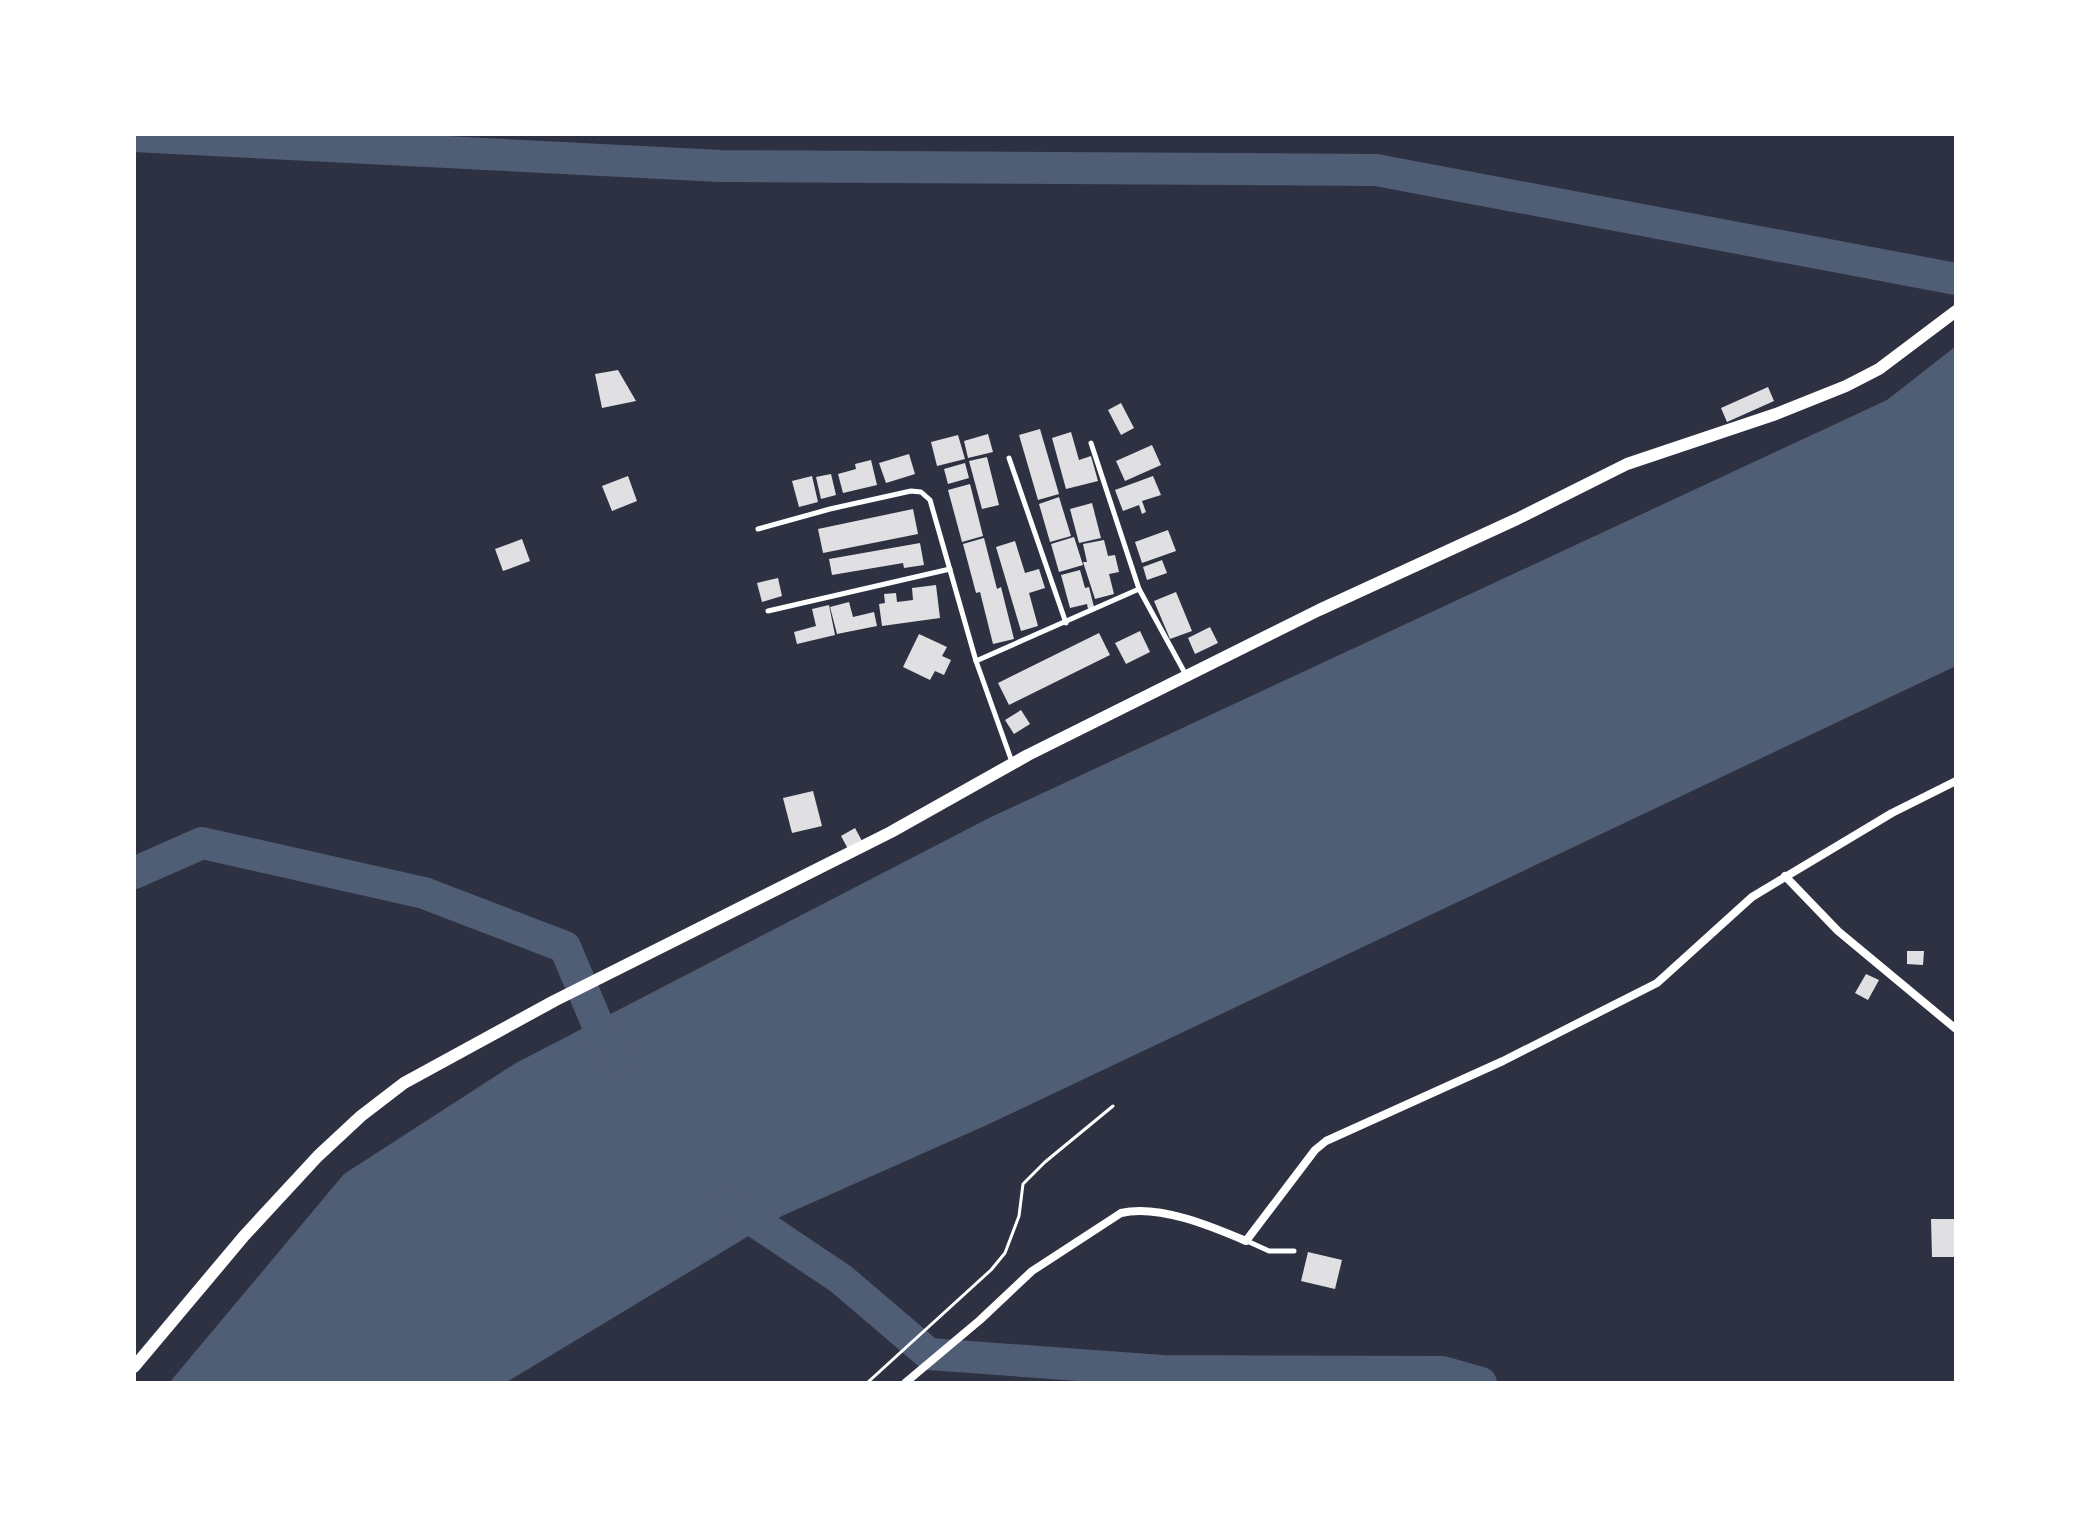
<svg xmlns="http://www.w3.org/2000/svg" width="2090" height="1517" font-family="Arial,sans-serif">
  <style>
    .water { fill: #4f5d75 }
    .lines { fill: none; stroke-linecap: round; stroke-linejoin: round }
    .river { stroke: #4f5d75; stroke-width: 32 }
    .building { fill: #e0e0e3 }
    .path { stroke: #fff; stroke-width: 3 }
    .service { stroke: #fff; stroke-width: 5 }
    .minor { stroke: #fff; stroke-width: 8 }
    .tertiary { stroke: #fff; stroke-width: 12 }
  </style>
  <rect width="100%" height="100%" fill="#2d3142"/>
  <polygon class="water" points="1956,346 1956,666 989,1124 782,1216 505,1383 169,1383 344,1174 516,1063 989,818 1887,400"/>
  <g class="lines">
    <g class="river">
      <polyline points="134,136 720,166 1376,170 1956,279"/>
      <polyline points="134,873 202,843 424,893 565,947 612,1059"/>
      <polyline points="729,1204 841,1279 929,1354 1162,1371 1442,1372 1481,1383"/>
    </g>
  </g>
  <g class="building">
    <polygon points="618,370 636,401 602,408 595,374"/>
    <polygon points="1768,387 1774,401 1727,422 1721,408"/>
    <polygon points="1121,403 1134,428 1121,435 1108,410"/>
    <polygon points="1040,429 1059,494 1038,500 1019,435"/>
    <polygon points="1071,432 1079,460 1091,456 1098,481 1066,489 1052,438"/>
    <polygon points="988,434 993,452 968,458 964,441"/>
    <polygon points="958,435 965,459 937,466 931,442"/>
    <polygon points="1152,445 1161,465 1125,481 1116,461"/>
    <polygon points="909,454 915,474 886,483 879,463"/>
    <polygon points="987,457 999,505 982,509 969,461"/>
    <polygon points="871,460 877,485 843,493 838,474 856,469 855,464"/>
    <polygon points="965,463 969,478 948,484 944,469"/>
    <polygon points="831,474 836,495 821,499 816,477"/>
    <polygon points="628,476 637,501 612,511 602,486"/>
    <polygon points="812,476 818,502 799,507 792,481"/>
    <polygon points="1153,476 1161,495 1142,501 1146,512 1142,514 1139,505 1123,511 1115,490"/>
    <polygon points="970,484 983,536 962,542 948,490"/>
    <polygon points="1059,497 1071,536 1050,542 1039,504"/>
    <polygon points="1092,503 1101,538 1079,543 1070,509"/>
    <polygon points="913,509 918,534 823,553 818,529"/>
    <polygon points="1168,530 1176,551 1142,563 1135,542"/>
    <polygon points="1074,537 1083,565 1059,572 1051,544"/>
    <polygon points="984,538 997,589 1001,587 1014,639 993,644 980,592 976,593 963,544"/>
    <polygon points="522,539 530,561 503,571 495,549"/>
    <polygon points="1104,540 1108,556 1115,555 1119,572 1109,574 1114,594 1095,599 1083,562 1087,562 1083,544"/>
    <polygon points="1015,541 1025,573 1039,569 1045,588 1029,593 1038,626 1021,631 996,547"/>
    <polygon points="920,543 924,565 904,568 903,563 832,575 829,559"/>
    <polygon points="1162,560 1167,573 1147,580 1143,567"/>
    <polygon points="1080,570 1085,588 1089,587 1094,607 1088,609 1087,604 1070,608 1061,575"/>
    <polygon points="778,578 782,596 762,602 757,583"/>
    <polygon points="936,585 940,618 882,626 879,604 885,603 884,594 896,593 897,602 913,600 912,588"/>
    <polygon points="1176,592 1192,631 1170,639 1154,601"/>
    <polygon points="849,602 853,617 874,612 877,626 837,634 830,607"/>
    <polygon points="829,605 835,635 797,644 794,632 816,626 812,609"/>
    <polygon points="1210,627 1218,643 1195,654 1188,638"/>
    <polygon points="1140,631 1150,652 1126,664 1115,643"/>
    <polygon points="1099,633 1110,655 1009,705 998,683"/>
    <polygon points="919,634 947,647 942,656 951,660 944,675 935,671 930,680 903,667"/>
    <polygon points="1021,710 1030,724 1014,734 1005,720"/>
    <polygon points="813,791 822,826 792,833 783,798"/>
    <polygon points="855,828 862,841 848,849 841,836"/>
    <polygon points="1907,951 1924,951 1923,965 1907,964"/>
    <polygon points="1866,974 1879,980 1868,1000 1855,993"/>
    <polygon points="1931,1219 1956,1219 1956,1257 1932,1257"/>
    <polygon points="1308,1252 1342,1260 1335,1289 1301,1281"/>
  </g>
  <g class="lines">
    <polyline class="path" points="867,1383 991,1270 1005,1253 1019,1216 1023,1184 1045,1162 1113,1106"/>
    <g class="service">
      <polyline points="1091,443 1139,589 1186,675"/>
      <polyline points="1009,458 1066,623"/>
      <polyline points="758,529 830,509 911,491 921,492 930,500 976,661 1012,762"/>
      <polyline points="768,611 950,569"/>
      <polyline points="976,661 1139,589"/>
      <polyline points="1247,1241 1269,1251 1294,1251"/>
    </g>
    <g class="minor">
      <polyline points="1785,876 1838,931 1956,1029"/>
      <path d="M 905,1383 L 980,1320 L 1032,1271 L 1121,1213 C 1158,1204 1211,1226 1246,1241 L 1315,1150 L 1326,1141 L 1503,1061 L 1657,983 L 1752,897 L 1892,813 L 1956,781"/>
    </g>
    <polyline class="tertiary" points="134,1367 244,1236 318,1156 361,1116 404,1083 554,1001 891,832 1028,755 1319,610 1517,519 1627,464 1776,414 1846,386 1879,369 1956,311"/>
  </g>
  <rect width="2090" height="1517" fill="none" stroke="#ffffff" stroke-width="272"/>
</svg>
